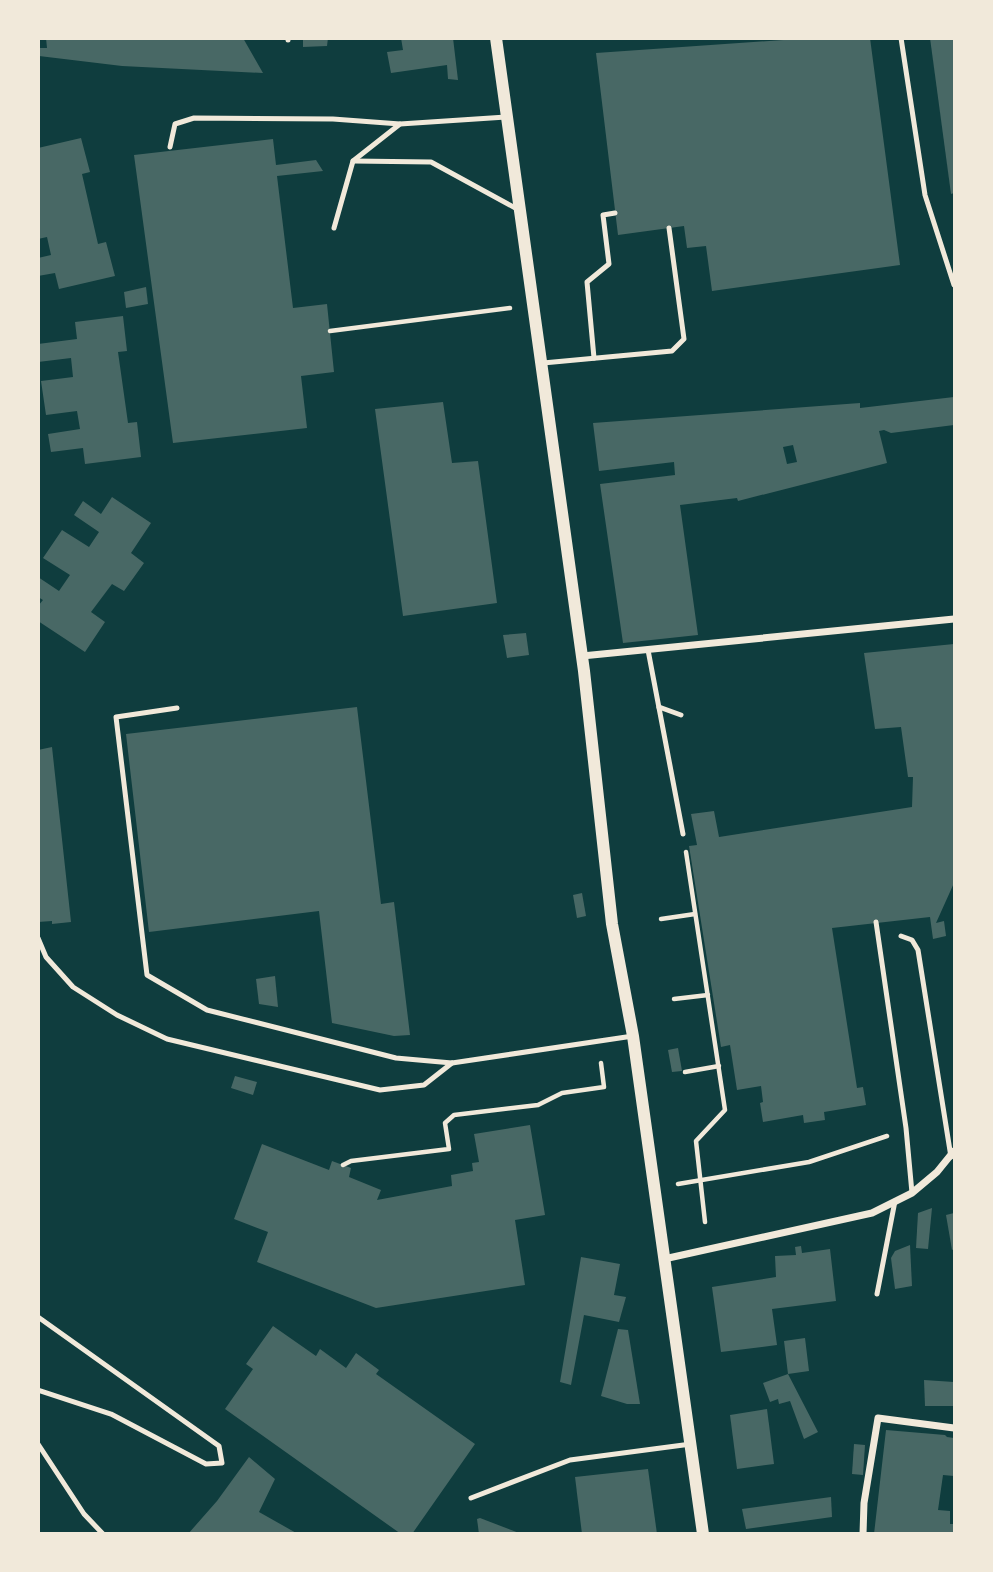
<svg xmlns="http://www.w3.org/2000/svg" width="993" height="1572" font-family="'Golos Text',sans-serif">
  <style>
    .building { fill: #486865; fill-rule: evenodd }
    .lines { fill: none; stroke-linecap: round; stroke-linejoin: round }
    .path { stroke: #f1e9da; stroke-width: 4.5 }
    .service { stroke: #f1e9da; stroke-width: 5 }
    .minor { stroke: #f1e9da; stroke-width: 7 }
    .tertiary { stroke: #f1e9da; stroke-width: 12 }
  </style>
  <rect width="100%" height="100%" fill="#0f3d3e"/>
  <g class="building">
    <polygon points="46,38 243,38 263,73 122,66 39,56 38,48 47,48"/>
    <polygon points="303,38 328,38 327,46 303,47"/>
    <polygon points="401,38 453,38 458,80 448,79 447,65 391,73 387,52 403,50"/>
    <polygon points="812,38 870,38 900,265 712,291 706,246 687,248 684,226 618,235 596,53"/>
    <polygon points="930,38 954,38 954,193 951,194"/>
    <polygon points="81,138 90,172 82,174 98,244 106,242 115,276 59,289 55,273 38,276 38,258 51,255 47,237 38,239 38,148"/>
    <polygon points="273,139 276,165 316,160 323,171 277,176 293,308 327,304 334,372 301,376 307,428 173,443 134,155"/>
    <polygon points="146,287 148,304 126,308 124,292"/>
    <polygon points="123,316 127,351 118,352 128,423 137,422 141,457 85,464 83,448 51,452 48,434 80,429 77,411 46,415 41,381 73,377 71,358 38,362 38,344 77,339 75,322"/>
    <path d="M 954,397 L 954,425 L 891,433 L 884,430 L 879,431 L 887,463 L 738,501 L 737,498 L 680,505 L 698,635 L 623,643 L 600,484 L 675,475 L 674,462 L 599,471 L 593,423 L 860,403 L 860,408 ZM 793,445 L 797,462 L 787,464 L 783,447 Z"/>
    <polygon points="443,402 452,463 478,461 497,603 403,616 375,409"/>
    <polygon points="112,497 151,523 131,553 144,563 124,591 112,584 91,612 105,622 85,652 38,621 38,606 43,600 38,597 38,577 59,591 70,575 43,558 62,530 89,547 99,532 74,515 83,501 101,514"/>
    <polygon points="526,633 529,655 507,658 503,635"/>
    <polygon points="954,644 954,883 936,923 944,921 946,936 933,939 930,917 832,928 857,1088 863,1087 866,1105 824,1112 825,1120 804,1123 803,1115 763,1122 760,1103 763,1102 761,1086 737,1090 730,1045 721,1047 689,846 697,845 691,814 714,811 719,837 912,807 913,777 908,777 901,727 875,729 864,653"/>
    <polygon points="357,707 381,904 394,902 410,1035 394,1036 332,1023 319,911 149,932 126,734"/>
    <polygon points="52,747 71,922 52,924 52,921 38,922 38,750"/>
    <polygon points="582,893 586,916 577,918 573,895"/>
    <polygon points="275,976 278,1007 259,1004 256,979"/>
    <polygon points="678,1048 682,1071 672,1072 668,1050"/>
    <polygon points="235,1076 257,1082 253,1095 231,1088"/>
    <polygon points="530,1125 545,1215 515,1220 525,1285 376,1308 257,1262 268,1232 234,1219 262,1144 329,1170 332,1161 351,1168 349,1177 381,1190 377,1200 452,1186 451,1175 473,1171 472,1163 479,1162 474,1134"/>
    <polygon points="932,1208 928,1249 916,1248 918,1213"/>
    <polygon points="954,1213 954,1249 952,1250 946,1215"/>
    <polygon points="910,1245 912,1286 895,1289 891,1258 895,1251"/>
    <polygon points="801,1246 802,1253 830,1249 836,1301 772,1309 777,1345 721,1352 712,1287 776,1277 775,1256 796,1255 795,1247"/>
    <polygon points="581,1257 620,1264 614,1295 626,1297 619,1322 584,1315 571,1385 560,1382"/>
    <polygon points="273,1326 316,1356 320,1349 346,1368 356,1353 379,1370 376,1374 475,1444 412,1534 401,1534 225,1409 253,1369 246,1364"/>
    <polygon points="618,1329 628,1330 640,1404 627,1404 601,1396"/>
    <polygon points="805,1338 809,1371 788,1374 818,1432 804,1439 790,1401 779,1404 778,1399 770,1402 763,1383 788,1374 784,1341"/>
    <polygon points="924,1380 954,1382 954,1406 925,1406"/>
    <polygon points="767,1409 774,1464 737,1469 730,1415"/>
    <polygon points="886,1430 945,1435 947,1437 954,1438 954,1476 943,1475 938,1510 950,1511 950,1524 954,1524 954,1534 874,1534"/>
    <polygon points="854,1444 865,1445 863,1475 852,1474"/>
    <polygon points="249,1457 275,1479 259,1512 298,1534 188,1534 217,1501"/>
    <polygon points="648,1469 657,1534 582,1534 575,1477"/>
    <polygon points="831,1497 832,1517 746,1529 742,1509"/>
    <polygon points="480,1518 519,1533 519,1534 479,1534 477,1519"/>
  </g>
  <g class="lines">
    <g class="path">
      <polyline points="330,331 510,308"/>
      <polyline points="686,852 725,1110 696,1141 705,1222"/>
      <polyline points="661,919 695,914"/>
      <polyline points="674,999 708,995"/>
      <polyline points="685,1072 719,1066"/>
      <polyline points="343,1165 351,1161 449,1149 445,1123 454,1115 538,1105 562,1093 604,1087 601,1063"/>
      <polyline points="678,1184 809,1162 887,1136"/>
    </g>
    <g class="service">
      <polyline points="288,38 288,40"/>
      <polyline points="901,38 925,195 954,285"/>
      <polyline points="170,147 175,124 194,118 333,119 400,124"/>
      <polyline points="353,161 431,162 519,210"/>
      <polyline points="334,228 353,161 400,124 506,117"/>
      <polyline points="594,358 587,282 609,264 603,215 615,213"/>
      <polyline points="543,363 672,351 684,339 669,228"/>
      <polyline points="648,650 683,834"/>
      <polyline points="659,707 681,715"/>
      <polyline points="177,708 116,717 147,975 207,1010 396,1058 452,1063 633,1036"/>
      <polyline points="876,922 906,1128 912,1193"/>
      <polyline points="901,936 912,940 918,950 951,1157"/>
      <polyline points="38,938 46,957 73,987 117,1015 167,1039 380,1090 424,1085 452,1063"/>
      <polyline points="877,1294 895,1201"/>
      <polyline points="38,1317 219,1446 222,1463 206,1464 111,1414 38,1390"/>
      <polyline points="38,1444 84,1514 103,1534"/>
      <polyline points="471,1498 570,1460 691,1444"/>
    </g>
    <g class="minor">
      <polyline points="582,656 954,619"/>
      <polyline points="664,1259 872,1213 912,1193 937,1172 954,1151"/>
      <polyline points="863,1534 864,1503 878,1418 954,1428"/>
    </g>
    <polyline class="tertiary" points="496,38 584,671 612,924 633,1036 703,1534"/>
  </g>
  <rect width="993" height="1572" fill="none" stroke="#f1e9da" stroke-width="80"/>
</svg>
